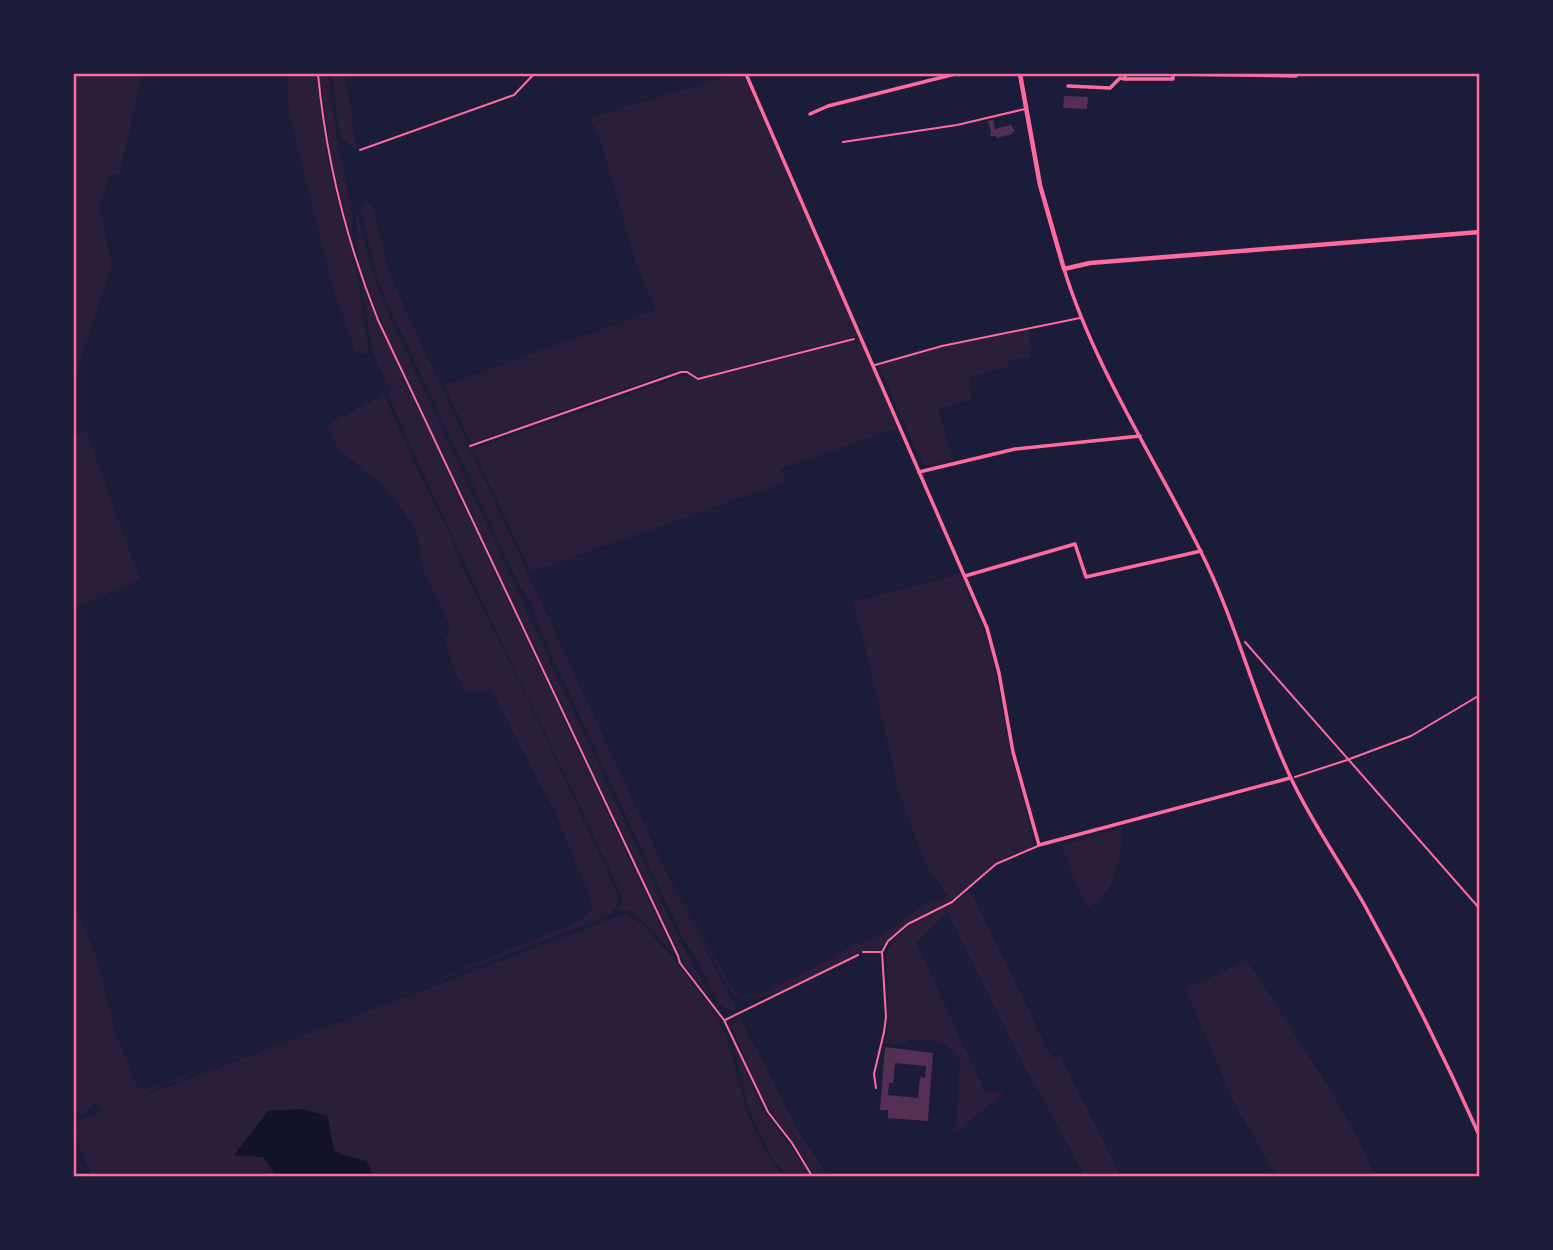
<svg xmlns="http://www.w3.org/2000/svg" width="1553" height="1250" font-family="'Zilla Slab',serif">
  <style>
    .green { fill: #2a1e3b }
    .water { fill: #12122b }
    .building { fill: #542f53; fill-rule: evenodd }
    .lines { fill: none; stroke-linecap: round; stroke-linejoin: round }
    .path { stroke: #ff6b9d; stroke-width: 2 }
    .service { stroke: #ff6b9d; stroke-width: 2 }
    .minor { stroke: #ff6b9d; stroke-width: 3.5 }
    .tertiary { stroke: #ff6b9d; stroke-width: 4.5 }
    .neatline { fill: none; stroke: #ff6b9d; stroke-width: 2.5 }
  </style>
  <rect width="100%" height="100%" fill="#1b1b3a"/>
  <g class="green">
    <polygon points="74,74 143,74 119,174 111,174 99,208 112,265 74,381"/>
    <polygon points="287,74 316,74 327,156 345,230 355,262 368,349 367,354 363,355 355,350 351,339 330,278 289,113"/>
    <polygon points="319,74 328,74 336,136 351,206 353,245 331,157"/>
    <polygon points="332,74 345,74 356,145 354,147 340,137"/>
    <path d="M 737,74 L 743,74 L 858,336 L 702,376 C 693,377 688,370 675,371 L 472,443 L 470,441 L 444,385 L 656,310 L 637,267 L 599,135 L 589,118 Z"/>
    <polygon points="365,204 373,206 386,261 396,289 663,865 737,1011 723,1007 718,1002 699,962 682,936 538,625 532,603 521,588 380,286 360,208"/>
    <polygon points="356,214 358,214 370,265 386,309 680,941 714,1002 685,966 386,333 359,263"/>
    <path d="M 361,283 L 403,377 L 674,954 L 634,912 L 629,909 L 616,911 L 622,903 L 620,892 C 563,767 501,645 445,520 C 426,477 405,436 388,393 L 391,391 L 373,353 Z"/>
    <polygon points="1029,329 1030,358 1009,360 1007,367 969,378 972,400 938,409 953,460 927,466 923,465 880,368 883,364 943,347"/>
    <polygon points="858,340 860,340 897,428 779,469 788,481 531,572 473,449 684,375 698,380"/>
    <path d="M 384,395 L 424,484 L 450,535 L 463,569 L 527,698 L 618,895 C 618,905 615,911 607,916 L 157,1088 L 141,1097 L 626,914 L 642,924 L 677,963 L 713,1010 L 728,1041 L 748,1116 L 764,1149 L 783,1176 L 92,1176 L 74,1134 L 74,1122 L 103,1111 L 96,1102 L 81,1116 L 74,1109 L 74,903 L 98,961 L 114,1029 L 138,1089 L 157,1086 L 354,1013 L 559,930 L 583,918 L 591,911 L 593,905 L 555,812 L 492,691 L 465,692 L 453,667 L 445,640 L 451,628 L 422,569 L 418,536 L 403,510 L 380,482 L 338,449 L 327,425 Z"/>
    <polygon points="86,431 140,580 74,608 74,435"/>
    <path d="M 960,574 L 990,647 L 1011,754 L 1034,843 L 1030,848 L 995,862 L 973,884 L 951,900 L 907,923 L 890,937 L 880,949 C 873,951 865,950 859,953 C 828,964 758,1019 730,990 L 690,917 L 652,832 L 691,916 L 732,987 L 741,996 L 766,992 L 855,945 L 882,935 L 922,906 L 948,896 L 925,864 L 900,795 L 861,629 L 852,602 Z"/>
    <path d="M 1121,829 C 1125,852 1112,901 1087,907 L 1072,875 L 1062,845 Z"/>
    <path d="M 970,891 L 1052,1058 L 1059,1055 L 1121,1176 L 1085,1176 L 1023,1063 L 948,913 L 916,941 L 985,1092 L 1005,1092 L 956,1132 L 960,1057 L 942,1041 L 908,1040 L 904,1044 L 885,1044 L 889,1024 L 886,953 C 901,922 944,912 970,891 Z"/>
    <path d="M 1247,961 C 1292,1031 1342,1100 1375,1176 L 1276,1176 L 1233,1100 L 1185,989 Z"/>
    <polygon points="739,1016 799,1133 828,1176 814,1176 804,1159 760,1095 732,1027"/>
    <path d="M 732,1039 C 745,1064 751,1091 766,1114 C 780,1135 798,1154 811,1176 L 788,1176 L 773,1160 L 749,1109 Z"/>
  </g>
  <path class="water" d="M 299,1109 L 327,1115 L 334,1149 C 346,1159 353,1156 366,1161 L 374,1176 L 276,1176 L 263,1157 L 234,1155 L 268,1111 Z"/>
  <g class="building">
    <polygon points="1064,96 1088,97 1087,109 1063,108"/>
    <polygon points="993,120 995,129 1011,125 1015,131 1012,132 1012,134 996,138 996,136 990,136 991,131 988,121"/>
    <path d="M 885,1047 L 933,1053 L 928,1121 L 888,1118 L 888,1110 L 880,1110 ZM 895,1063 L 926,1066 L 925,1078 L 920,1077 L 918,1098 L 888,1095 L 889,1083 L 893,1083 Z"/>
  </g>
  <g class="lines">
    <g class="path">
      <path d="M 318,74 C 326,159 346,240 378,320 L 678,956 L 680,963 L 724,1020 L 768,1112 L 792,1143 L 812,1176"/>
      <polyline points="360,150 514,95 534,74"/>
      <polyline points="470,446 681,372 687,372 698,379 854,339"/>
      <polyline points="1245,642 1480,909"/>
      <polyline points="1295,777 1347,760 1411,736 1480,695"/>
      <polyline points="725,1020 858,955"/>
    </g>
    <g class="service">
      <polyline points="843,142 957,125 1025,109"/>
      <polyline points="875,365 942,346 1080,318"/>
      <polyline points="863,952 881,952"/>
      <polyline points="876,1088 874,1074 884,1032 886,1017 882,952 888,941 908,924 952,902 996,864 1038,846"/>
    </g>
    <g class="minor">
      <polyline points="746,74 987,628 999,673 1013,752 1039,845 1290,778"/>
      <polyline points="1125,74 1125,79 1173,79 1173,75"/>
      <polyline points="1173,74 1296,76 1296,74"/>
      <polyline points="1068,86 1110,88 1120,78 1125,79"/>
      <polyline points="810,114 828,106 955,74"/>
      <path d="M 1064,269 C 1095,369 1154,457 1200,550 C 1237,623 1255,702 1290,776 C 1310,820 1340,862 1364,904 C 1406,980 1445,1058 1480,1137"/>
      <polyline points="919,472 1015,449 1140,436"/>
      <polyline points="965,576 1075,544 1086,577 1201,551"/>
    </g>
    <polyline class="tertiary" points="1020,74 1040,185 1064,269 1090,263 1480,232"/>
  </g>
  <rect width="1553" height="1250" fill="none" stroke="#1b1b3a" stroke-width="150"/>
  <rect x="75" y="75" width="1403" height="1100" class="neatline"/>
</svg>
